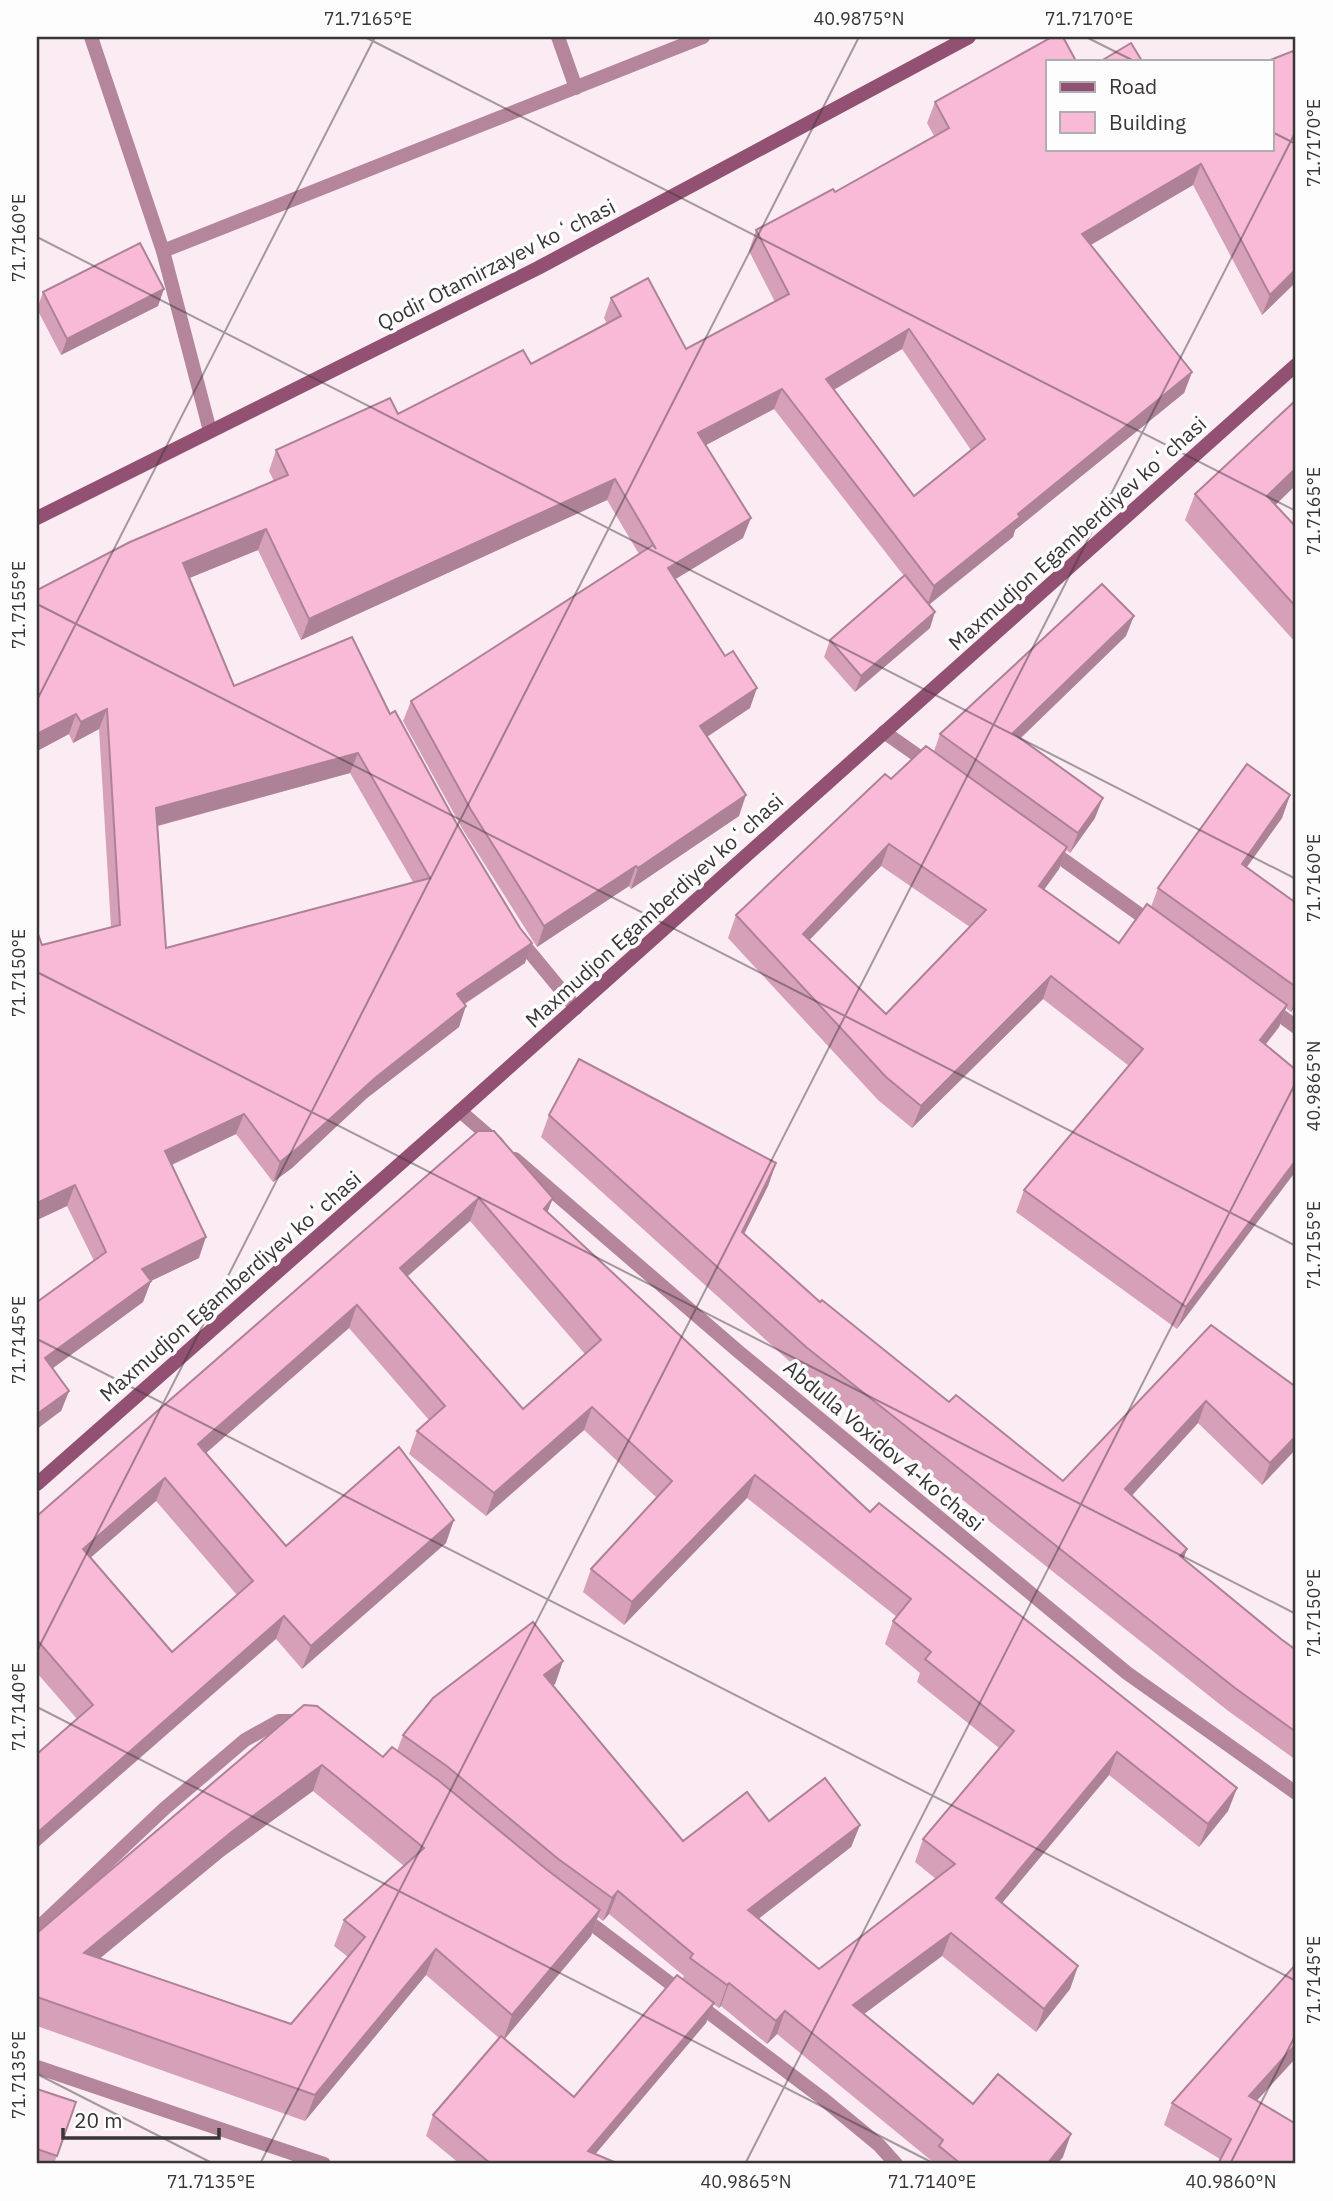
<svg xmlns="http://www.w3.org/2000/svg" width="1333" height="2201" font-family="'IBM Plex Sans',sans-serif">
  <style>
    .lines { fill: none; stroke-linecap: round; stroke-linejoin: round }
    .lane { stroke: #b4859b; stroke-width: 14 }
    .street { stroke: #b4859b; stroke-width: 14 }
    .secondary { stroke: #925172; stroke-width: 14 }
    .wall { fill: #d6a0b9; fill-rule: evenodd }
    .shaded-wall { fill: #ae8296 }
    .building { fill: #f9bad7; stroke: #ae8296; stroke-width: 2; fill-rule: evenodd }
    .ticks { fill: none; stroke: #393436; stroke-width: 2; stroke-opacity: 0.45 }
    .labels { text-anchor: middle; dominant-baseline: central; stroke-width: 7; stroke-linejoin: round; paint-order: stroke }
    .street-label { font-size: 21px; fill: #393436; stroke: #fdfdfd }
    .neatline { fill: none; stroke: #393436; stroke-width: 2.5 }
    .ticks-label { font-size: 18px; text-anchor: middle; fill: #393436 }
  </style>
  <rect width="100%" height="100%" fill="#faecf2"/>
  <g class="lines">
    <g class="lane">
      <polyline points="91,37 163,251 210,431"/>
      <polyline points="558,37 576,88"/>
      <polyline points="163,251 703,37"/>
    </g>
    <g class="street">
      <polyline points="884,732 931,765"/>
      <polyline points="1047,848 1153,924"/>
      <polyline points="519,939 576,1008"/>
      <polyline points="1269,1007 1296,1027"/>
      <polyline points="460,1111 497,1143"/>
      <polyline points="515,1159 739,1352 1127,1673 1296,1793"/>
      <polyline points="581,1916 822,2098 879,2145 896,2164"/>
      <polyline points="37,1929 164,1809 245,1740 279,1721 303,1721"/>
      <polyline points="37,2067 324,2164"/>
    </g>
    <g class="secondary">
      <polyline points="37,518 538,268 969,37"/>
      <polyline points="37,1484 460,1111 1296,365"/>
    </g>
  </g>
  <g class="wall">
    <path d="M 1048,61 L 1272,149 L 1296,282 L 1262,315 L 1193,185 L 1091,245 L 1192,372 L 1184,393 L 1015,530 L 1013,537 L 929,605 L 930,628 L 855,692 L 824,657 L 830,640 L 904,576 L 774,409 L 706,445 L 743,538 L 675,579 L 750,708 L 707,737 L 739,816 L 631,889 L 629,886 L 537,947 L 463,830 L 403,721 L 411,701 L 639,554 L 607,500 L 301,640 L 258,550 L 189,578 L 234,686 L 390,714 L 525,963 L 465,1004 L 459,1027 L 367,1098 L 292,1168 L 273,1182 L 236,1134 L 172,1165 L 199,1258 L 151,1281 L 143,1302 L 53,1368 L 69,1391 L 61,1411 L 37,1302 L 94,1261 L 67,1206 L 37,1220 L 37,935 L 42,945 L 111,927 L 99,729 L 73,743 L 69,734 L 37,751 L 37,590 L 274,481 L 269,471 L 276,450 L 398,414 L 531,364 L 607,324 L 604,318 L 611,298 L 686,349 L 775,302 L 749,251 L 756,230 L 835,192 L 934,136 L 927,123 L 935,102 ZM 902,349 L 971,450 L 914,496 L 834,390 ZM 350,773 L 413,882 L 166,948 L 158,826 Z"/>
    <polygon points="43,292 158,306 61,355 37,309"/>
    <polygon points="1195,494 1276,505 1296,527 1296,643 1185,520"/>
    <path d="M 1126,636 L 1021,738 L 1095,818 L 1070,853 L 1066,850 L 1059,869 L 1044,889 L 1119,943 L 1151,907 L 1158,888 L 1290,795 L 1282,818 L 1247,867 L 1296,903 L 1296,1005 L 1291,1012 L 1286,1008 L 1279,1027 L 1266,1044 L 1296,1070 L 1177,1329 L 1016,1212 L 1024,1190 L 1129,1066 L 1043,999 L 912,1128 L 878,1100 L 728,938 L 736,915 L 891,779 L 934,751 L 940,734 ZM 881,866 L 970,927 L 886,1014 L 809,940 Z"/>
    <polygon points="549,1115 776,1163 768,1186 744,1234 820,1302 949,1402 1063,1481 1211,1325 1296,1449 1262,1485 1198,1423 1131,1496 1187,1549 1183,1560 1281,1639 1296,1650 1296,1760 1227,1710 798,1369 541,1137"/>
    <path d="M 478,1131 L 548,1212 L 870,1512 L 1237,1788 L 1228,1811 L 1199,1847 L 1109,1775 L 1002,1903 L 1078,1966 L 1070,1989 L 1036,2032 L 942,1956 L 864,2014 L 973,2104 L 1063,2157 L 1057,2164 L 932,2164 L 933,2162 L 777,2034 L 767,2044 L 721,2006 L 719,2008 L 713,2004 L 706,2023 L 595,2154 L 619,2164 L 460,2164 L 426,2136 L 433,2115 L 499,2038 L 426,1975 L 305,2121 L 37,2026 L 37,1933 L 304,1705 L 383,1757 L 397,1751 L 403,1735 L 563,1661 L 555,1684 L 553,1685 L 683,1841 L 769,1821 L 860,1825 L 851,1847 L 758,1919 L 819,1969 L 936,1879 L 915,1862 L 923,1839 L 999,1748 L 917,1682 L 920,1673 L 885,1644 L 893,1621 L 897,1617 L 747,1498 L 624,1625 L 583,1592 L 591,1569 L 657,1498 L 584,1430 L 486,1516 L 409,1454 L 417,1431 L 429,1420 L 349,1328 L 206,1453 L 286,1546 L 446,1543 L 302,1669 L 276,1639 L 77,1719 L 37,1673 L 37,1516 ZM 470,1221 L 585,1354 L 523,1409 L 407,1276 ZM 156,1501 L 237,1595 L 172,1652 L 90,1558 ZM 313,1791 L 404,1866 L 344,1920 L 334,1946 L 348,1957 L 291,2024 L 100,1958 L 224,1856 ZM 609,1914 L 684,1976 L 682,1979 L 574,2097 L 504,2039 L 591,1936 L 598,1917 L 603,1921 Z"/>
    <polygon points="37,2089 76,2102 54,2164 37,2164"/>
    <polygon points="1257,2101 1220,2159 1164,2125 1172,2103"/>
  </g>
  <g class="shaded-wall">
    <polygon points="1201,164 1193,185 1075,254 1082,234"/>
    <polygon points="1296,269 1296,282 1262,315 1270,295"/>
    <polygon points="164,289 158,306 61,355 67,339"/>
    <polygon points="909,329 902,349 818,399 826,379"/>
    <polygon points="1192,372 1184,393 1015,530 1013,537 927,606 934,586 1018,514"/>
    <polygon points="782,389 774,409 691,453 698,433"/>
    <polygon points="1296,468 1296,485 1258,522 1267,496"/>
    <polygon points="615,479 607,500 301,640 309,619"/>
    <polygon points="751,518 743,538 661,588 668,568"/>
    <polygon points="266,529 258,550 175,584 183,563"/>
    <polygon points="935,612 930,628 855,692 861,676"/>
    <polygon points="1134,616 1126,636 1005,753 1013,733"/>
    <polygon points="757,688 750,708 693,746 700,726"/>
    <polygon points="107,709 99,729 73,743 81,722"/>
    <polygon points="76,714 69,734 37,751 37,734"/>
    <polygon points="358,753 350,773 149,828 156,808"/>
    <polygon points="746,795 739,816 631,889 638,868"/>
    <polygon points="1290,795 1282,818 1233,886 1242,864"/>
    <polygon points="1103,798 1095,818 1070,853 1078,833"/>
    <polygon points="889,844 881,866 794,956 803,934"/>
    <polygon points="1067,847 1059,869 1031,908 1039,886"/>
    <polygon points="636,866 629,886 537,947 544,926"/>
    <polygon points="532,943 525,963 449,1014 457,994"/>
    <polygon points="1051,976 1043,999 912,1128 921,1106"/>
    <polygon points="1296,997 1296,1005 1291,1012"/>
    <polygon points="1287,1005 1279,1027 1252,1062 1260,1040"/>
    <polygon points="466,1006 459,1027 367,1098 292,1168 273,1182 280,1162 375,1078"/>
    <polygon points="244,1114 236,1134 158,1171 165,1151"/>
    <polygon points="1296,1160 1296,1171 1177,1329 1186,1307"/>
    <polygon points="776,1163 768,1186 734,1254 742,1232"/>
    <polygon points="75,1185 67,1206 37,1220 37,1203"/>
    <polygon points="479,1198 470,1221 391,1291 400,1268"/>
    <polygon points="553,1198 544,1221 544,1209"/>
    <polygon points="206,1237 199,1258 134,1289 142,1269"/>
    <polygon points="151,1281 143,1302 38,1379 45,1358"/>
    <polygon points="357,1305 349,1328 190,1467 198,1444"/>
    <polygon points="69,1391 61,1411 37,1429 37,1414"/>
    <polygon points="1206,1401 1198,1423 1117,1512 1125,1489"/>
    <polygon points="592,1407 584,1430 486,1516 494,1493"/>
    <polygon points="1296,1436 1296,1449 1262,1485 1270,1463"/>
    <polygon points="755,1475 747,1498 624,1625 632,1602"/>
    <polygon points="165,1478 156,1501 74,1572 83,1549"/>
    <polygon points="454,1520 446,1543 302,1669 311,1646"/>
    <polygon points="1187,1549 1179,1571 1180,1556"/>
    <polygon points="284,1616 276,1639 37,1848 37,1833"/>
    <polygon points="563,1661 555,1684 536,1698 544,1675"/>
    <polygon points="1117,1752 1109,1775 987,1921 996,1898"/>
    <polygon points="322,1765 313,1791 224,1856 75,1979 84,1953 234,1830"/>
    <polygon points="1237,1788 1228,1811 1199,1847 1208,1824"/>
    <polygon points="860,1825 851,1847 740,1933 748,1910"/>
    <polygon points="618,1891 609,1914 603,1921 612,1898"/>
    <polygon points="600,1910 591,1936 503,2041 512,2015"/>
    <polygon points="951,1933 942,1956 845,2028 853,2005"/>
    <polygon points="436,1949 426,1975 305,2121 315,2095"/>
    <polygon points="1078,1966 1070,1989 1036,2032 1044,2009"/>
    <polygon points="729,1983 721,2006 719,2008 727,1985"/>
    <polygon points="714,2003 706,2023 587,2164 588,2151"/>
    <polygon points="785,2011 777,2034 767,2044 776,2021"/>
    <polygon points="1296,2044 1296,2058 1241,2118 1249,2096"/>
    <polygon points="1071,2134 1063,2157 1057,2164 1047,2164"/>
  </g>
  <g class="building">
    <path d="M 1052,37 L 1063,37 L 1076,61 L 1048,61 L 1048,149 L 1272,149 L 1272,61 L 1268,61 L 1293,51 L 1296,59 L 1296,269 L 1270,295 L 1201,164 L 1082,234 L 1192,372 L 1018,514 L 1020,517 L 934,586 L 782,389 L 698,433 L 751,518 L 668,568 L 725,656 L 733,651 L 757,688 L 700,726 L 746,795 L 638,868 L 636,866 L 544,926 L 471,810 L 411,701 L 653,545 L 656,549 L 615,479 L 309,619 L 266,529 L 183,563 L 234,686 L 352,637 L 390,714 L 395,711 L 454,819 L 520,928 L 532,943 L 457,994 L 466,1006 L 375,1078 L 299,1147 L 280,1162 L 244,1114 L 165,1151 L 206,1237 L 142,1269 L 151,1281 L 45,1358 L 69,1391 L 37,1414 L 37,1302 L 106,1252 L 75,1185 L 37,1203 L 37,935 L 38,934 L 42,945 L 120,925 L 107,709 L 81,722 L 76,714 L 37,734 L 37,590 L 130,542 L 288,475 L 276,450 L 390,398 L 398,414 L 523,350 L 531,364 L 621,316 L 611,298 L 648,278 L 686,349 L 789,294 L 756,230 L 833,189 L 835,192 L 949,128 L 935,102 ZM 909,329 L 985,439 L 914,496 L 826,379 ZM 358,753 L 430,878 L 166,948 L 156,808 Z"/>
    <polygon points="1131,43 1142,61 1101,61"/>
    <polygon points="140,243 164,289 67,339 43,292"/>
    <polygon points="1296,400 1296,468 1267,496 1296,527 1296,607 1195,494"/>
    <polygon points="905,575 935,612 861,676 830,640"/>
    <polygon points="1102,584 1134,616 1013,733 1103,798 1078,833 940,734"/>
    <path d="M 926,746 L 1067,847 L 1039,886 L 1119,943 L 1147,904 L 1287,1005 L 1260,1040 L 1296,1070 L 1296,1160 L 1186,1307 L 1024,1190 L 1143,1049 L 1051,976 L 921,1106 L 886,1077 L 736,915 L 885,774 L 891,779 ZM 889,844 L 986,910 L 886,1014 L 803,934 Z"/>
    <polygon points="1247,764 1290,795 1242,864 1296,903 1296,987 1158,888"/>
    <polygon points="579,1059 776,1163 742,1232 820,1302 822,1300 949,1402 956,1395 1063,1481 1211,1325 1296,1387 1296,1436 1270,1463 1206,1401 1125,1489 1187,1549 1180,1556 1281,1639 1296,1650 1296,1732 1235,1688 806,1347 549,1115"/>
    <path d="M 478,1131 L 494,1131 L 553,1198 L 544,1209 L 870,1512 L 879,1503 L 1237,1788 L 1208,1824 L 1117,1752 L 996,1898 L 1078,1966 L 1044,2009 L 951,1933 L 853,2005 L 973,2104 L 998,2074 L 1071,2134 L 1047,2164 L 961,2164 L 939,2146 L 943,2140 L 785,2011 L 776,2021 L 729,1983 L 727,1985 L 690,1958 L 693,1954 L 618,1891 L 612,1898 L 557,1858 L 448,1767 L 403,1735 L 433,1698 L 533,1622 L 563,1661 L 544,1675 L 683,1841 L 747,1792 L 769,1821 L 825,1778 L 860,1825 L 748,1910 L 819,1969 L 955,1864 L 923,1839 L 1014,1731 L 925,1659 L 931,1652 L 893,1621 L 911,1599 L 755,1475 L 632,1602 L 591,1569 L 672,1481 L 592,1407 L 494,1493 L 417,1431 L 445,1406 L 357,1305 L 198,1444 L 286,1546 L 399,1447 L 454,1520 L 311,1646 L 284,1616 L 37,1833 L 37,1754 L 93,1705 L 37,1640 L 37,1516 ZM 479,1198 L 601,1340 L 523,1409 L 400,1268 ZM 165,1478 L 253,1581 L 172,1652 L 83,1549 Z"/>
    <path d="M 304,1705 L 317,1706 L 383,1757 L 392,1747 L 438,1780 L 546,1869 L 600,1910 L 512,2015 L 436,1949 L 315,2095 L 37,1997 L 37,1933 ZM 322,1765 L 424,1848 L 344,1920 L 365,1937 L 291,2024 L 84,1953 L 234,1830 Z"/>
    <polygon points="1296,1964 1296,2044 1249,2096 1296,2124 1296,2164 1218,2164 1231,2139 1172,2103"/>
    <polygon points="677,1975 714,2003 588,2151 619,2164 491,2164 433,2115 501,2036 574,2097"/>
    <polygon points="37,2089 76,2102 57,2156 37,2149"/>
  </g>
  <path class="ticks" d="M 365,37 L 1296,511M 1086,37 L 1134,61M 1272,132 L 1296,144M 37,237 L 1296,879M 37,604 L 1296,1246M 37,700 L 375,37M 37,972 L 1296,1614M 37,1339 L 1296,1981M 37,1651 L 859,37M 37,1707 L 935,2164M 37,2074 L 214,2164M 260,2164 L 1296,131M 745,2164 L 1296,1082M 1230,2164 L 1296,2034"/>
  <g class="labels">
    <g class="street-label">
      <text transform="translate(496 264) rotate(-27)">Qodir Otamirzayev koʻchasi</text>
      <text transform="translate(1077 533) rotate(-42)">Maxmudjon Egamberdiyev koʻchasi</text>
      <text transform="translate(654 910) rotate(-42)">Maxmudjon Egamberdiyev koʻchasi</text>
      <text transform="translate(230 1286) rotate(-41)">Maxmudjon Egamberdiyev koʻchasi</text>
      <text transform="translate(884 1445) rotate(40)">Abdulla Voxidov 4-ko'chasi</text>
    </g>
  </g>
  <rect width="1333" height="2201" fill="none" stroke="#fdfdfd" stroke-width="77"/>
  <rect x="1046" y="60" width="228" height="91" fill="#fdfdfd" stroke="#afadad" stroke-width="2"/>
  <rect x="1060" y="82" width="35" height="10" fill="#925172" stroke="#afadad" stroke-width="2"/>
  <text x="1109" y="94" font-size="21" fill="#393436">Road</text>
  <rect x="1060" y="112" width="35" height="21" fill="#f9bad7" stroke="#afadad" stroke-width="2"/>
  <text x="1109" y="130" font-size="21" fill="#393436">Building</text>
  <path d="M63 2128v10h156v-10" fill="none" stroke="#393436" stroke-width="3.5"/>
  <text x="74" y="2128" font-size="21" fill="#393436" stroke="#fdfdfd" stroke-width="5" paint-order="stroke">20 m</text>
  <rect x="38" y="38" width="1256" height="2124" class="neatline"/>
  <g class="ticks-label">
    <text x="368" y="25">71.7165°E</text>
    <text x="859" y="25">40.9875°N</text>
    <text x="1089" y="25">71.7170°E</text>
    <text transform="translate(1314 143) rotate(-90)" y="6">71.7170°E</text>
    <text transform="translate(19 238) rotate(-90)" y="6">71.7160°E</text>
    <text transform="translate(1314 511) rotate(-90)" y="6">71.7165°E</text>
    <text transform="translate(19 605) rotate(-90)" y="6">71.7155°E</text>
    <text transform="translate(1314 878) rotate(-90)" y="6">71.7160°E</text>
    <text transform="translate(19 973) rotate(-90)" y="6">71.7150°E</text>
    <text transform="translate(1314 1086) rotate(-90)" y="6">40.9865°N</text>
    <text transform="translate(1314 1245) rotate(-90)" y="6">71.7155°E</text>
    <text transform="translate(19 1340) rotate(-90)" y="6">71.7145°E</text>
    <text transform="translate(1314 1613) rotate(-90)" y="6">71.7150°E</text>
    <text transform="translate(19 1707) rotate(-90)" y="6">71.7140°E</text>
    <text transform="translate(1314 1980) rotate(-90)" y="6">71.7145°E</text>
    <text transform="translate(19 2075) rotate(-90)" y="6">71.7135°E</text>
    <text x="211" y="2188">71.7135°E</text>
    <text x="746" y="2188">40.9865°N</text>
    <text x="932" y="2188">71.7140°E</text>
    <text x="1231" y="2188">40.9860°N</text>
  </g>
</svg>
